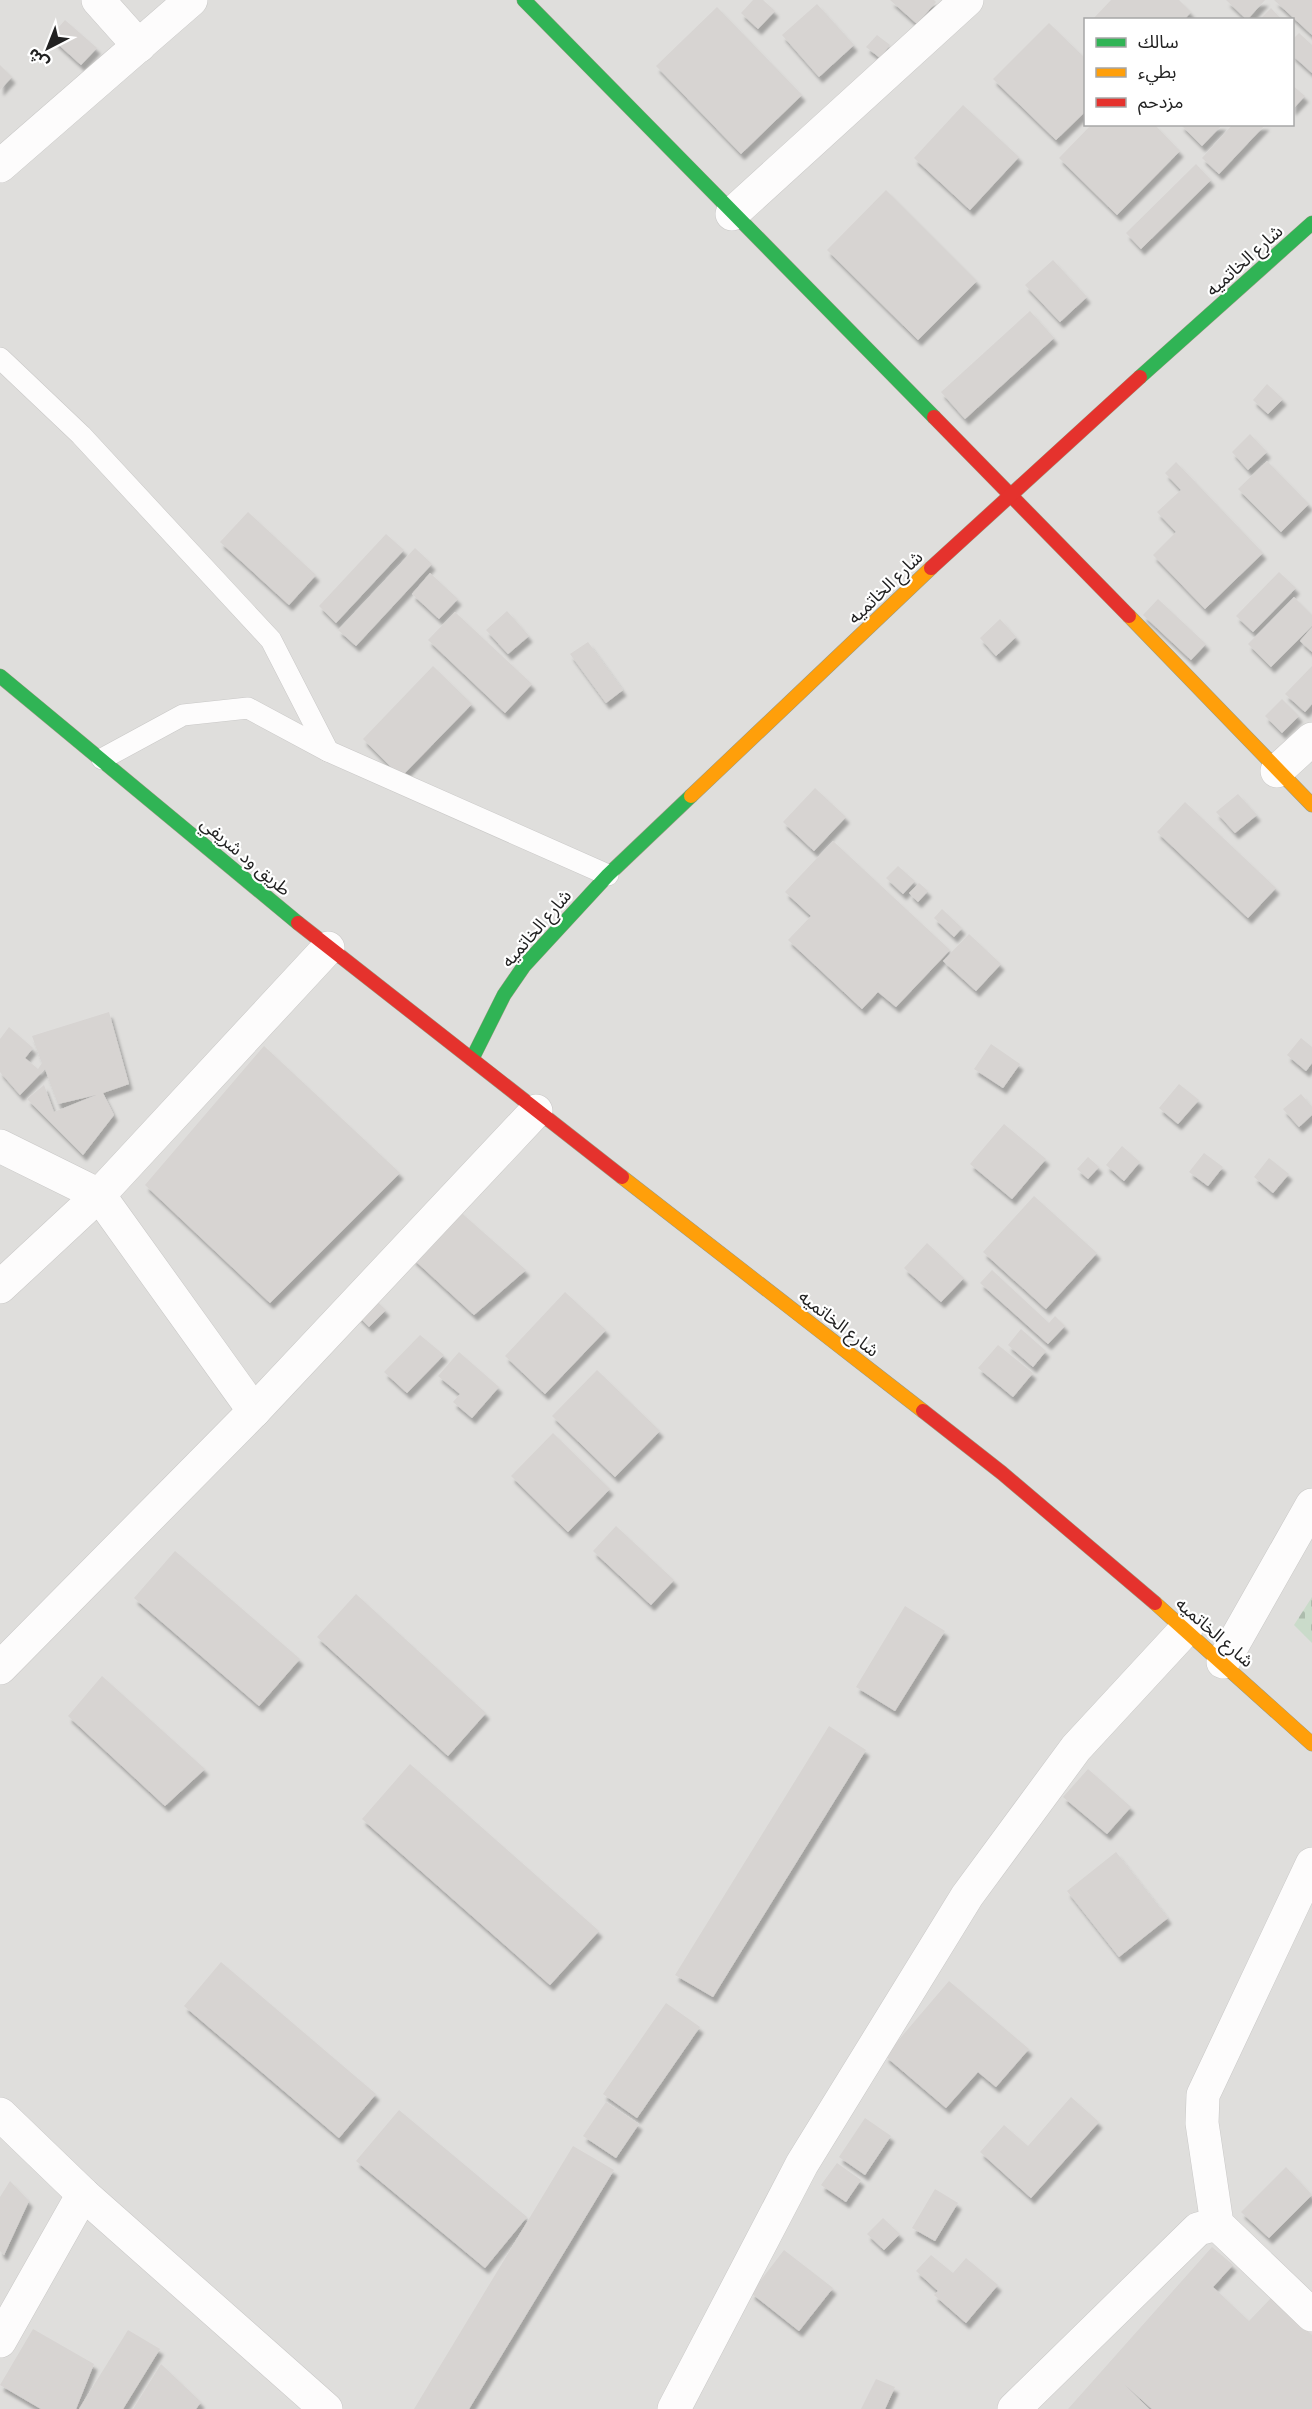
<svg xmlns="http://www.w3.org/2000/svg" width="1312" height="2409" font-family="'PT Sans Narrow','Noto Sans Arabic',sans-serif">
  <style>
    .residential { fill: #dfdedc; fill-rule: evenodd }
    .cemetery { fill: url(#cemetery-stones) }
    .building { fill: #d7d4d2; filter: url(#shadow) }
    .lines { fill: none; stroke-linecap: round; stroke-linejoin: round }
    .lane-casing { stroke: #c9c8c7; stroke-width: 22 }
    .street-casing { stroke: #c9c8c7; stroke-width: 34 }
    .fast-casing { stroke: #999a82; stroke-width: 15 }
    .slow-casing { stroke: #999a82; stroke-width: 15 }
    .jam-casing { stroke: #999a82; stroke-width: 15 }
    .lane { stroke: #fdfcfc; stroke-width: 21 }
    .street { stroke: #fdfcfc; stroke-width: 33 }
    .fast { stroke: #30b455; stroke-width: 14 }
    .slow { stroke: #ff9f0a; stroke-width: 14 }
    .jam { stroke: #e5322d; stroke-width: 14 }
    .labels { text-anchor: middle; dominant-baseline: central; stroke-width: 4.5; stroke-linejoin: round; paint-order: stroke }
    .street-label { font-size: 18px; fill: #222; stroke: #fff }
  </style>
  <defs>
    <pattern id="cemetery-stones" width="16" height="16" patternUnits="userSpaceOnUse" patternTransform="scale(1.5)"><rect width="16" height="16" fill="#cadbca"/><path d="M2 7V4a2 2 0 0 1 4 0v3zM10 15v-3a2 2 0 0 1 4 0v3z" fill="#adbcad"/></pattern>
    <filter id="shadow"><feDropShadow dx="3.5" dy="6" stdDeviation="1.5" flood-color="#0004"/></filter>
  </defs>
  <rect width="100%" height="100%" fill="#f0eeeb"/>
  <path class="residential" d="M 0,0 L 1312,0 L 1312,2409 L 0,2409 ZM 1086,20 L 1292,20 L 1292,124 L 1086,124 Z"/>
  <polygon class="cemetery" points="1312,1597 1312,1643 1294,1625"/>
  <g class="building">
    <polygon points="753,0 763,0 775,11 758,29 741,13"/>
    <polygon points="890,0 934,0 936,2 917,24"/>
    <polygon points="1111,0 1179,0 1191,12 1184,20 1092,20"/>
    <polygon points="1226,0 1265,0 1247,20"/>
    <polygon points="1274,0 1312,0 1312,35"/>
    <polygon points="817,4 854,45 819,77 782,35"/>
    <polygon points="717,7 802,95 741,154 656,66"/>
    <polygon points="1271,8 1282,20 1259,20"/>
    <polygon points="65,20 97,48 81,65 50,37"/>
    <polygon points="1049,23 1086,59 1086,111 1056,140 993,79"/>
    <polygon points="1299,33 1312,45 1312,73 1292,55 1292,40"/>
    <polygon points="877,35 890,45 880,58 866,47"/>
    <polygon points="0,65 12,77 0,90"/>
    <polygon points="1292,85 1305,96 1292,110"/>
    <polygon points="963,105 1019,157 970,210 914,158"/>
    <polygon points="1092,124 1154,124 1180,151 1117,215 1059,158"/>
    <polygon points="1180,124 1223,124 1202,146"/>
    <polygon points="1233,124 1266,124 1219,174 1202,158"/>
    <polygon points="1196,164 1211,180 1141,249 1126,233"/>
    <polygon points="886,190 977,281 918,340 827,250"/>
    <polygon points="1053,260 1087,297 1060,322 1025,285"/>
    <polygon points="1030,311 1054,338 965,419 941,392"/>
    <polygon points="1267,384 1283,399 1268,414 1253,400"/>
    <polygon points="1250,434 1267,452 1248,470 1232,452"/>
    <polygon points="1267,461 1309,504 1281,532 1238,489"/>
    <polygon points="1176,462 1263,553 1205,609 1153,555 1176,532 1157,512 1181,490 1165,473"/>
    <polygon points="248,512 316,575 289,605 220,542"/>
    <polygon points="386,534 404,550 336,623 319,606"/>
    <polygon points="415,548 432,564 356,646 338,630"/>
    <polygon points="1279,572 1296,588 1253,632 1236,616"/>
    <polygon points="430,573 458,599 439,619 412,594"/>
    <polygon points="1294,597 1312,615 1312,626 1271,667 1248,644"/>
    <polygon points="1158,599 1206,644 1191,660 1143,615"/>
    <polygon points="507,611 529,636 508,654 486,630"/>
    <polygon points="455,612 532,684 505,713 428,640"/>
    <polygon points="1000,619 1016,637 996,656 980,638"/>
    <polygon points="1312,627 1312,652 1300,641"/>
    <polygon points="588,642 623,690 606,703 570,654"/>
    <polygon points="433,666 472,704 401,777 363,739"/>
    <polygon points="1312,666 1312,704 1305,712 1285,694"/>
    <polygon points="1282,699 1299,716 1282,733 1265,716"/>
    <polygon points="815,788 846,817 814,851 783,822"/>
    <polygon points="1238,794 1257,815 1235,833 1216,812"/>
    <polygon points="1185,802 1276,888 1248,918 1157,832"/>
    <polygon points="833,841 950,950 896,1007 878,992 862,1009 788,940 811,916 785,892"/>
    <polygon points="898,866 915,881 903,894 886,878"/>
    <polygon points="919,883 928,891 918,902 909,893"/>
    <polygon points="942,909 962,928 954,937 934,918"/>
    <polygon points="969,934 1001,964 976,991 943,961"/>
    <polygon points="109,1012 129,1084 103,1093 114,1115 83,1155 27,1099 44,1085 54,1112 96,1095 58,1104 45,1069 20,1095 0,1072 0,1039 9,1027 33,1048 25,1058 38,1069 42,1063 32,1036"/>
    <polygon points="1301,1038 1312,1047 1312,1063 1306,1071 1287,1055"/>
    <polygon points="991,1044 1020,1064 1003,1088 974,1069"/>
    <polygon points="264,1046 400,1173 270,1303 145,1185"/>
    <polygon points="1179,1084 1199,1100 1178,1124 1159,1108"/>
    <polygon points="1301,1094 1312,1107 1312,1115 1299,1127 1283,1109"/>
    <polygon points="1004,1124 1046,1159 1012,1199 970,1164"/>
    <polygon points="1122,1146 1140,1162 1124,1181 1106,1165"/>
    <polygon points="1204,1153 1223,1167 1208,1186 1189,1172"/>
    <polygon points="1088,1157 1099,1167 1088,1179 1077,1169"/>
    <polygon points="1269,1158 1289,1174 1273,1193 1254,1177"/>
    <polygon points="1034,1196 1097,1253 1046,1309 983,1252"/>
    <polygon points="457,1209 526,1270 474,1315 412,1258"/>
    <polygon points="927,1243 964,1278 941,1302 904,1268"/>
    <polygon points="992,1270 1049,1323 1055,1316 1065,1326 1048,1344 980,1283"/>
    <polygon points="565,1292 606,1330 545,1394 505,1356"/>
    <polygon points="370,1295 386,1310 369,1327 354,1312"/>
    <polygon points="1021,1329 1046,1351 1033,1367 1008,1345"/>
    <polygon points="420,1335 444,1355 407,1393 384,1372"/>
    <polygon points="998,1345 1033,1373 1013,1397 978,1368"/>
    <polygon points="459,1352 499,1387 472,1418 453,1402 460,1394 438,1376"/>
    <polygon points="597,1370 660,1431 615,1477 552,1416"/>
    <polygon points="553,1433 610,1489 568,1532 511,1476"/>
    <polygon points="616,1526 674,1580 651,1605 593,1551"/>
    <polygon points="175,1551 300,1659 259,1706 134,1598"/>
    <polygon points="356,1594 486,1713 448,1756 317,1637"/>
    <polygon points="905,1606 945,1631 895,1711 856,1687"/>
    <polygon points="102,1676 205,1769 165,1806 68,1716"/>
    <polygon points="829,1726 866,1750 713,1997 675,1975"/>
    <polygon points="410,1764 599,1931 550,1985 362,1819"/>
    <polygon points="1088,1769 1131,1807 1107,1834 1063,1797"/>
    <polygon points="1116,1852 1168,1918 1119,1957 1067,1891"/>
    <polygon points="221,1962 376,2094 339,2138 184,2006"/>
    <polygon points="949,1981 1029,2049 996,2087 978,2072 946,2108 885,2056"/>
    <polygon points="666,2003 700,2027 637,2118 603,2094"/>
    <polygon points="1071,2097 1099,2122 1031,2198 980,2152 1004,2125 1028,2146"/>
    <polygon points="606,2102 639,2124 616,2158 583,2136"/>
    <polygon points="399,2110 527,2217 485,2268 356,2161"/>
    <polygon points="865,2118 891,2136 865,2175 839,2157"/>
    <polygon points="573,2146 614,2170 469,2409 414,2409"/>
    <polygon points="837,2163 861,2180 846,2202 821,2185"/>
    <polygon points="1286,2167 1312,2195 1269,2238 1241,2212"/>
    <polygon points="10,2181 29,2201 4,2255 0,2251 0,2197"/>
    <polygon points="935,2189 958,2203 935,2241 912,2228"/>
    <polygon points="883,2218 900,2234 884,2250 867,2234"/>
    <polygon points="1212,2247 1233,2265 1213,2287 1249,2321 1272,2297 1312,2335 1312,2409 1152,2409 1125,2385 1149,2409 1068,2409"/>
    <polygon points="784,2250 833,2288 799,2331 751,2293"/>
    <polygon points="931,2255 953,2273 966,2258 998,2285 966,2323 934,2295 938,2291 916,2271"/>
    <polygon points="33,2329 94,2364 76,2409 41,2409 0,2385"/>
    <polygon points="128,2330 160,2349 123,2409 79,2409"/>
    <polygon points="161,2364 201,2402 196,2409 133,2409"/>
    <polygon points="876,2379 895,2387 885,2409 861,2409"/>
  </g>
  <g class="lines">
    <g class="lane-casing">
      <g id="lane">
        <polyline points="0,358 81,435 271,640 328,751"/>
        <polyline points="102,759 183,715 248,708 328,751 608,875"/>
      </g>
    </g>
    <g class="street-casing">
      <g id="street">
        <polyline points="98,0 139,46"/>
        <polyline points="0,166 191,0"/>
        <polyline points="732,214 967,0"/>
        <polyline points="1277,771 1312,739"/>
        <polyline points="0,1146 99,1195 254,1411"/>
        <polyline points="0,1287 99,1195 328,948"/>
        <polyline points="1223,1662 1312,1505"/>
        <polyline points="0,1668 254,1411 536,1111"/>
        <polyline points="1312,1864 1203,2095 1202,2123 1217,2224 1312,2315"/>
        <polyline points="0,2114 83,2194 326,2409"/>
        <polyline points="0,2341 83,2194"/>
        <polyline points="674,2409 802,2164 967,1896 1076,1748 1186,1629"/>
        <polyline points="1014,2409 1198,2229 1217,2224"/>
      </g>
    </g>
    <g class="fast-casing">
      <g id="fast">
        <polyline points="524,0 934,417"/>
        <polyline points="1140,377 1312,223"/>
        <polyline points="0,676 298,923"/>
        <polyline points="472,1059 504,995 524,966 608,875 691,796"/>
      </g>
    </g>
    <g class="slow-casing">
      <g id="slow">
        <polyline points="1129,616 1312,805"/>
        <polyline points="691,796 931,568"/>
        <polyline points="622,1177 923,1411"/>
        <polyline points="1155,1603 1312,1744"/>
      </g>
    </g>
    <g class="jam-casing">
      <g id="jam">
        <polyline points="934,417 1129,616"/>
        <polyline points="931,568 1140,377"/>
        <polyline points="298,923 622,1177"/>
        <polyline points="923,1411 1002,1473 1155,1603"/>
      </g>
    </g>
    <use href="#lane" class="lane"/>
    <use href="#street" class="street"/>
    <use href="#fast" class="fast"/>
    <use href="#slow" class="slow"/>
    <use href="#jam" class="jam"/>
  </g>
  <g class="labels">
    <g class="street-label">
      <text transform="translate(1244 260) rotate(-42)">شارع الخاتميه</text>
      <text transform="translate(885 587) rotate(-44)">شارع الخاتميه</text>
      <text transform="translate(246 856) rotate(40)">طريق ود شريفي</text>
      <text transform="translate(536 928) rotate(-49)">شارع الخاتميه</text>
      <text transform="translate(839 1323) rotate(38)">شارع الخاتميه</text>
      <text transform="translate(1215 1632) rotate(41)">شارع الخاتميه</text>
    </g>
  </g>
  <rect x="1084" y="18" width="210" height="108" fill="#ffffff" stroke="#a7a7a7" stroke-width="1.5"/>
  <rect x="1096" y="38" width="30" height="9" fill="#30b455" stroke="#a7a7a7" stroke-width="1.5"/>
  <text x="1138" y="48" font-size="18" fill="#222222">سالك</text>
  <rect x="1096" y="68" width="30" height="9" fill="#ff9f0a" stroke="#a7a7a7" stroke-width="1.5"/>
  <text x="1138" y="78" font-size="18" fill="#222222">بطيء</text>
  <rect x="1096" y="98" width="30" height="9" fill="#e5322d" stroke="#a7a7a7" stroke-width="1.5"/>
  <text x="1138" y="108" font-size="18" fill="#222222">مزدحم</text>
  <g transform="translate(48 48) rotate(222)" stroke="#ffffff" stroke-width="4.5" paint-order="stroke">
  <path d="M0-4.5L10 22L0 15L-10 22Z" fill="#222222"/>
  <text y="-9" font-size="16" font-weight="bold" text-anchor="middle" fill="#222222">ش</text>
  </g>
</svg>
